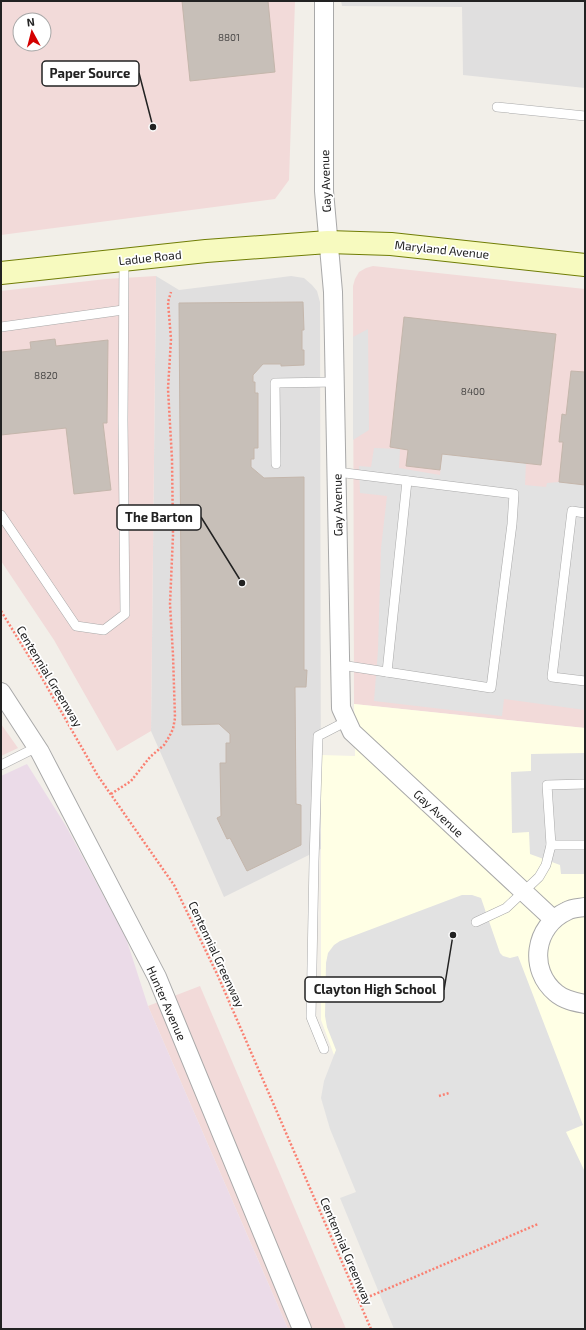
<svg xmlns="http://www.w3.org/2000/svg" width="586" height="1330" font-family="'Exo 2',sans-serif">
  <style>
    .residential { fill: #e0dfdf }
    .commercial { fill: #f2dad9; fill-rule: evenodd }
    .industrial { fill: #ebdbe8 }
    .education { fill: #ffffe5 }
    .parking { fill: #e2e2e2 }
    .building { fill: #c7bfb8; stroke: #c4b6ab }
    .lines { fill: none; stroke-linecap: round; stroke-linejoin: round }
    .lane-casing { stroke: #a9a9a9; stroke-width: 10 }
    .street-casing { stroke: #a9a9a9; stroke-width: 20 }
    .secondary-casing { stroke: #707d05; stroke-width: 24 }
    .path { stroke: #fa8072; stroke-width: 2.5; stroke-dasharray: 2 2; stroke-linecap: butt }
    .lane { stroke: #fff; stroke-width: 9 }
    .street { stroke: #fff; stroke-width: 18 }
    .secondary { stroke: #f7fabf; stroke-width: 22 }
    .labels { text-anchor: middle; dominant-baseline: central; stroke-width: 3.5; stroke-linejoin: round; paint-order: stroke }
    .number-label { font-size: 10px; fill: #4b4948 }
    .street-label { font-size: 12px; fill: #222; stroke: #fff }
    .leader { fill: none; stroke: #222; stroke-width: 1.5 }
    .callout-dot { fill: #222; stroke: #fff; stroke-width: 1.5 }
    .callout { fill: #fff; stroke: #222; stroke-width: 1.5 }
    .callout-label { font-size: 13px; text-anchor: middle; font-weight: bold; fill: #222 }
  </style>
  <rect width="100%" height="100%" fill="#f2efe9"/>
  <g class="residential">
    <polygon points="341,1 585,1 585,88 463,75 462,7 342,6"/>
    <polygon points="156,276 179,290 291,276 304,278 312,285 317,291 320,302 321,849 224,897 151,731"/>
  </g>
  <g class="commercial">
    <path d="M 1,1 L 295,1 L 289,180 L 275,199 L 1,235 ZM 20,20 L 44,20 L 44,44 L 20,44 Z"/>
    <polygon points="373,266 585,289 585,728 354,704 353,286 355,279 359,272 366,268"/>
    <polygon points="156,276 151,731 117,751 54,640 1,561 1,291 106,279"/>
    <polygon points="1,724 18,748 1,756"/>
    <polygon points="200,986 346,1329 288,1329 148,1006"/>
  </g>
  <polygon class="industrial" points="27,764 66,826 126,938 148,1006 288,1329 1,1329 1,776"/>
  <polygon class="education" points="354,704 585,728 585,1329 360,1125 321,1020 321,755 355,756"/>
  <g class="parking">
    <polygon points="368,329 369,430 353,440 353,337"/>
    <polygon points="374,448 400,449 399,468 440,475 442,454 526,463 525,485 546,487 547,483 559,482 585,485 585,710 504,699 502,716 374,701 378,650 381,548 387,496 360,493 359,466 371,467"/>
    <polygon points="585,753 585,874 561,874 560,865 530,854 529,832 512,833 511,772 531,771 531,754"/>
    <polygon points="462,895 472,895 481,898 500,953 503,956 510,958 518,956 583,1125 566,1132 585,1172 585,1329 394,1329 340,1198 356,1192 330,1129 321,1098 324,1081 336,1050 327,1027 325,1016 326,963 328,953 334,945 340,941"/>
  </g>
  <g class="building">
    <polygon points="182,1 268,1 275,72 190,81"/>
    <polygon points="303,302 304,330 302,330 302,350 304,350 304,365 281,366 281,364 263,364 253,375 253,382 255,382 255,393 258,393 258,448 254,448 254,459 251,459 251,467 264,478 304,477 304,670 307,670 306,687 295,687 296,804 301,805 301,845 247,871 230,838 227,839 217,818 221,816 220,763 226,763 226,743 230,743 230,734 219,724 182,725 179,303"/>
    <polygon points="404,317 556,334 541,465 442,454 440,470 406,466 408,450 390,447"/>
    <polygon points="55,339 56,346 108,340 107,423 103,423 111,490 74,494 66,428 1,435 1,352 31,349 30,342"/>
    <polygon points="571,371 585,372 585,485 559,482 563,442 559,442 562,414 566,415"/>
  </g>
  <g class="lines">
    <g class="lane-casing">
      <g id="lane">
        <polyline points="497,107 585,116"/>
        <polyline points="1,327 123,310"/>
        <polyline points="276,464 275,383 335,382"/>
        <polyline points="337,472 514,494 512,524 491,688 341,665"/>
        <polyline points="585,513 572,511 552,677 585,681"/>
        <polyline points="1,515 76,626 104,630 125,614 123,420 124,260"/>
        <polyline points="387,672 407,481"/>
        <polyline points="1,765 37,747"/>
        <polyline points="551,845 585,845"/>
        <polyline points="476,922 506,908 539,877 546,865 551,845 547,785 585,784"/>
        <polyline points="324,1049 311,1017 314,861 318,736 347,721"/>
      </g>
    </g>
    <g class="street-casing">
      <g id="street">
        <polyline points="324,1 324,191 333,292 341,708 352,732 553,919"/>
        <polyline points="1,692 40,752 157,977 302,1329"/>
        <path d="M 585,907 C 579,908 572,908 567,911 C 534,926 528,970 556,993 C 564,1000 575,1002 585,1004"/>
      </g>
    </g>
    <g class="secondary-casing">
      <polyline id="secondary" points="1,273 206,251 328,242 391,244 585,265"/>
    </g>
    <g class="path">
      <polyline points="1,611 38,671 98,776 174,885 218,976 371,1329"/>
      <polyline points="111,794 131,781 150,757 164,745 169,737 173,729 175,718 173,655 170,604 173,535 172,459 168,389 171,339 168,302 171,292"/>
      <polyline points="439,1096 449,1093"/>
      <polyline points="359,1301 538,1224"/>
    </g>
    <use href="#lane" class="lane"/>
    <use href="#street" class="street"/>
    <use href="#secondary" class="secondary"/>
  </g>
  <g class="labels">
    <g class="number-label">
      <text x="229" y="37">8801</text>
      <text x="46" y="375">8820</text>
      <text x="473" y="391">8400</text>
    </g>
    <g class="street-label">
      <text transform="translate(325 181) rotate(-92)">Gay Avenue</text>
      <text transform="translate(442 249) rotate(6)">Maryland Avenue</text>
      <text transform="translate(150 257) rotate(-6)">Ladue Road</text>
      <text transform="translate(337 505) rotate(-91)">Gay Avenue</text>
      <text transform="translate(50 676) rotate(59)">Centennial Greenway</text>
      <text transform="translate(439 813) rotate(43)">Gay Avenue</text>
      <text transform="translate(217 954) rotate(65)">Centennial Greenway</text>
      <text transform="translate(167 1003) rotate(66)">Hunter Avenue</text>
      <text transform="translate(347 1251) rotate(67)">Centennial Greenway</text>
    </g>
  </g>
  <path class="leader" d="M153 127L139 73M242 583L201 517M453 935L444 990"/>
  <g class="callout-dot">
    <circle cx="153" cy="127" r="4"/>
    <circle cx="242" cy="583" r="4"/>
    <circle cx="453" cy="935" r="4"/>
  </g>
  <g class="callout">
    <rect x="42" y="61" width="97" height="25" rx="4"/>
    <rect x="117" y="505" width="84" height="25" rx="4"/>
    <rect x="305" y="977" width="139" height="25" rx="4"/>
  </g>
  <g class="callout-label">
    <text x="90" y="78">Paper Source</text>
    <text x="159" y="522">The Barton</text>
    <text x="375" y="994">Clayton High School</text>
  </g>
  <rect width="586" height="1330" fill="none" stroke="#222222" stroke-width="4"/>
  <g transform="translate(32 32) rotate(353)"><circle r="19" fill="#ffffff" stroke="#a7a7a7"/>
  <path d="M0-3L7 15L0 10L-7 15Z" fill="#d40000"/>
  <text y="-6" font-size="11" font-weight="bold" text-anchor="middle" fill="#222222">N</text>
  </g>
</svg>
